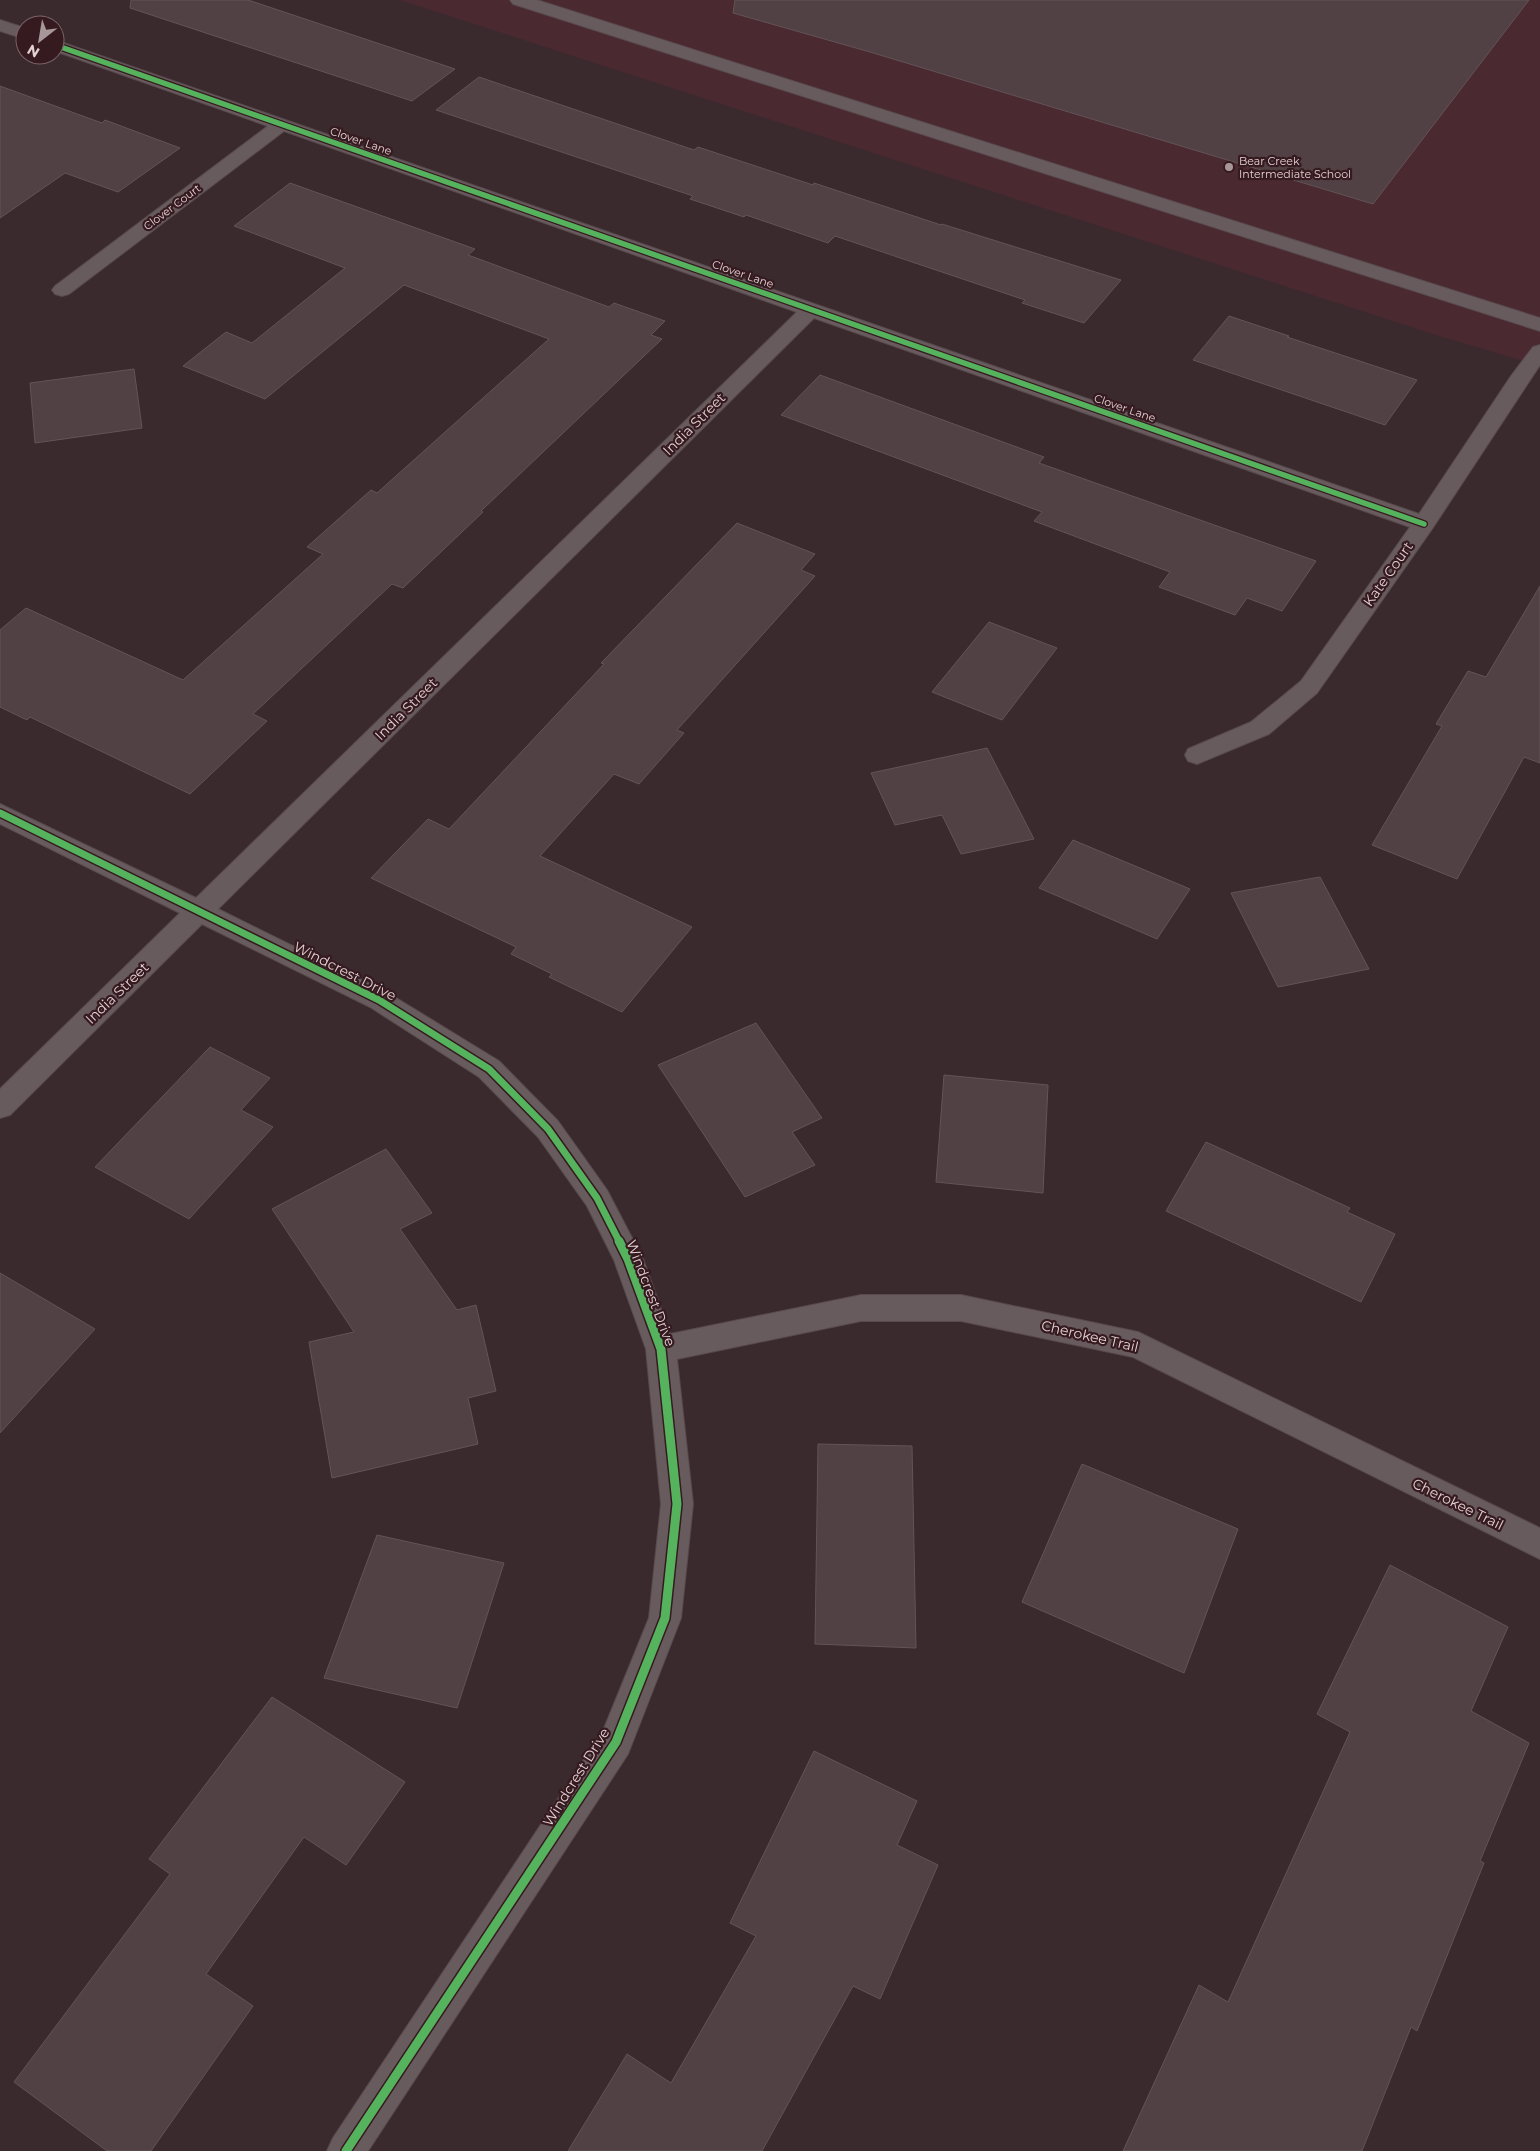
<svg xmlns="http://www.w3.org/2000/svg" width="1540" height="2151" font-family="Montserrat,sans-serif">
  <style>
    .built { fill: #4a2931 }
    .building { fill: #514044; stroke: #625457 }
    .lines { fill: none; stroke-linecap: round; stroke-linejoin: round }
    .minor-casing { stroke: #57494c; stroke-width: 2 }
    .minor { fill: #685b5e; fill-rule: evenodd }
    .cycleway-far2-casing { stroke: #351a20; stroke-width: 8 }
    .cycleway-far1-casing { stroke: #351a20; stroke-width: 10 }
    .cycleway-casing { stroke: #351a20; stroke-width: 12 }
    .cycleway-far2 { stroke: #56b35d; stroke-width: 5.5 }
    .cycleway-far1 { stroke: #56b35d; stroke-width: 7 }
    .cycleway { stroke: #56b35d; stroke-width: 9 }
    .poi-dot { fill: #a8979a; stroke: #351a20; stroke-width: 2 }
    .labels { text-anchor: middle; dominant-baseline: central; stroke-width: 4.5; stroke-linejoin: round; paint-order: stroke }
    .far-street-label { font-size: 11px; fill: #e4d1d4; stroke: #351a20 }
    .far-poi-label { font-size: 11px; fill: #e4d1d4; stroke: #351a20; text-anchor: start }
    .street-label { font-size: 14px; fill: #e4d1d4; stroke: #351a20 }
  </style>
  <rect width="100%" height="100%" fill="#3a2a2e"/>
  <polygon class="built" points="400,0 1540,0 1540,366 1436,335"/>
  <g class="building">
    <polygon points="131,0 248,0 455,69 412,101 130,8"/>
    <polygon points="735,0 1529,0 1373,204 870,52 733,13"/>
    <polygon points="479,77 694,150 698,147 813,185 814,183 941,225 942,224 1121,280 1084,323 1022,303 1025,300 835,236 828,243 746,215 744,217 690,199 693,196 436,110"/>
    <polygon points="0,86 102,123 105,120 180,148 118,192 65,173 0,218"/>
    <polygon points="290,183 475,249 468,255 609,307 614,303 665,321 651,335 662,339 481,511 483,512 403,588 392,584 253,714 267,721 190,794 30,717 27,720 0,707 0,630 26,608 183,680 323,554 307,547 371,490 377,493 549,339 404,285 265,399 183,366 226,332 252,343 345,268 234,226"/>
    <polygon points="1229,316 1289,336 1287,337 1417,380 1385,425 1193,360"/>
    <polygon points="134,369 142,428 35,443 30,383"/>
    <polygon points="820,375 1044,457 1039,463 1316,561 1282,611 1247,598 1235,615 1159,587 1170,572 1034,521 1042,512 781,415"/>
    <polygon points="737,523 815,554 801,570 815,576 677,730 684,733 639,784 614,774 540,856 692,927 622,1012 549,977 552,974 511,954 516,947 371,878 428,819 449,829 604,664 601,663"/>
    <polygon points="1540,586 1540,763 1524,757 1457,879 1372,845 1442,726 1436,724 1468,671 1486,677"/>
    <polygon points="989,622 1057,648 1002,720 932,692"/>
    <polygon points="987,748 1034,839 961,854 942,815 895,825 871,773"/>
    <polygon points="1073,840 1190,889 1157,939 1039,888"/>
    <polygon points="1320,877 1369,969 1278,987 1231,893"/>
    <polygon points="756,1023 822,1118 792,1132 815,1165 745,1197 658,1065"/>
    <polygon points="210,1047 270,1078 241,1110 273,1127 189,1219 95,1167"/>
    <polygon points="944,1075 1048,1085 1043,1193 936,1182"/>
    <polygon points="1206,1142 1350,1208 1347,1212 1395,1234 1361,1302 1166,1211"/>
    <polygon points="386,1149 432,1213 400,1229 457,1310 476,1305 496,1391 468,1398 478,1444 332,1478 309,1342 354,1332 272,1209"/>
    <polygon points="0,1273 95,1329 0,1433"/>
    <polygon points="818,1444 912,1446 916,1648 815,1644"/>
    <polygon points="1082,1464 1238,1529 1184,1673 1022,1602"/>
    <polygon points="377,1535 504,1563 457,1708 324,1678"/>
    <polygon points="1390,1565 1508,1627 1471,1711 1529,1743 1480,1861 1484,1863 1417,2031 1411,2027 1362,2151 1123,2151 1199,1985 1228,2002 1350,1732 1317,1714"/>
    <polygon points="272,1697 405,1782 346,1865 304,1837 206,1974 253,2006 151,2151 107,2151 14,2082 170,1874 149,1859"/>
    <polygon points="814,1751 917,1801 897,1845 938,1865 880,1999 853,1986 762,2151 568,2151 627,2054 671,2083 756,1936 730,1923"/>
  </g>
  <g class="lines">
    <g class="minor-casing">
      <g id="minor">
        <polygon points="510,0 537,0 1540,318 1540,331 513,4"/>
        <polygon points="0,20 25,28 25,39 0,31"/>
        <polygon points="55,40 1419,514 1511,376 1533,347 1540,345 1540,365 1432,529 1317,693 1269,734 1197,764 1188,761 1185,755 1188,749 1251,722 1301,681 1410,527 814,318 218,909 388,993 499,1061 558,1121 607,1190 643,1259 670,1334 861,1295 961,1295 1138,1332 1540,1528 1540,1559 1133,1357 961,1321 861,1321 677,1359 693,1504 681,1618 628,1754 368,2151 327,2151 333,2138 603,1731 649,1618 661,1504 646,1349 614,1260 587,1206 538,1137 479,1077 370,1007 202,924 10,1115 0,1118 0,1089 180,913 0,824 0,804 196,898 797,312 284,131 69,294 62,296 55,294 52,290 55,286 268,126 55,51"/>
      </g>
    </g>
    <use href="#minor" class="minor"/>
    <g class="cycleway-far2-casing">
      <polyline id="cycleway-far2" points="55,45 1424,524"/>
    </g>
    <g class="cycleway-far1-casing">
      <polyline id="cycleway-far1" points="0,813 379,1000 489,1069 548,1129 597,1198 620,1243"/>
    </g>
    <g class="cycleway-casing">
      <polyline id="cycleway" points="346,2151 616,1742 665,1618 677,1504 661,1349 628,1259 619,1241"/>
    </g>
    <use href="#cycleway-far2" class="cycleway-far2"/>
    <use href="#cycleway-far1" class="cycleway-far1"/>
    <use href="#cycleway" class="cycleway"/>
  </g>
  <circle class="poi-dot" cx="1229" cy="167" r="5"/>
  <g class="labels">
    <g class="far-street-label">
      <text transform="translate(361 141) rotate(19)">Clover Lane</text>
      <text transform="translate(172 207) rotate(-37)">Clover Court</text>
      <text transform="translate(743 274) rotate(19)">Clover Lane</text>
      <text transform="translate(1125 408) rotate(19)">Clover Lane</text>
    </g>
    <g class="far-poi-label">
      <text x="1239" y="161">Bear Creek<tspan x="1239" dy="13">Intermediate School</tspan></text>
    </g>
    <g class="street-label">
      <text transform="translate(694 424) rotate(-45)">India Street</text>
      <text transform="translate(1388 574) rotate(-55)">Kate Court</text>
      <text transform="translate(406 709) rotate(-45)">India Street</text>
      <text transform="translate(345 971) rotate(27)">Windcrest Drive</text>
      <text transform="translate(117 993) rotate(-44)">India Street</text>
      <text transform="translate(651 1293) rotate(69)">Windcrest Drive</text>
      <text transform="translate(1090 1336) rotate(13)">Cherokee Trail</text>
      <text transform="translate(1458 1504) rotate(26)">Cherokee Trail</text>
      <text transform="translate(576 1777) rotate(-58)">Windcrest Drive</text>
    </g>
  </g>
  <g transform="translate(40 40) rotate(211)"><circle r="24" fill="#351a20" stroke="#7b6368"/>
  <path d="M0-4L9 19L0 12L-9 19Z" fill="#a8979a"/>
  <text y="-8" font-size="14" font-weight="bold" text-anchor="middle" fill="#e4d1d4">N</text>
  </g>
</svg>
